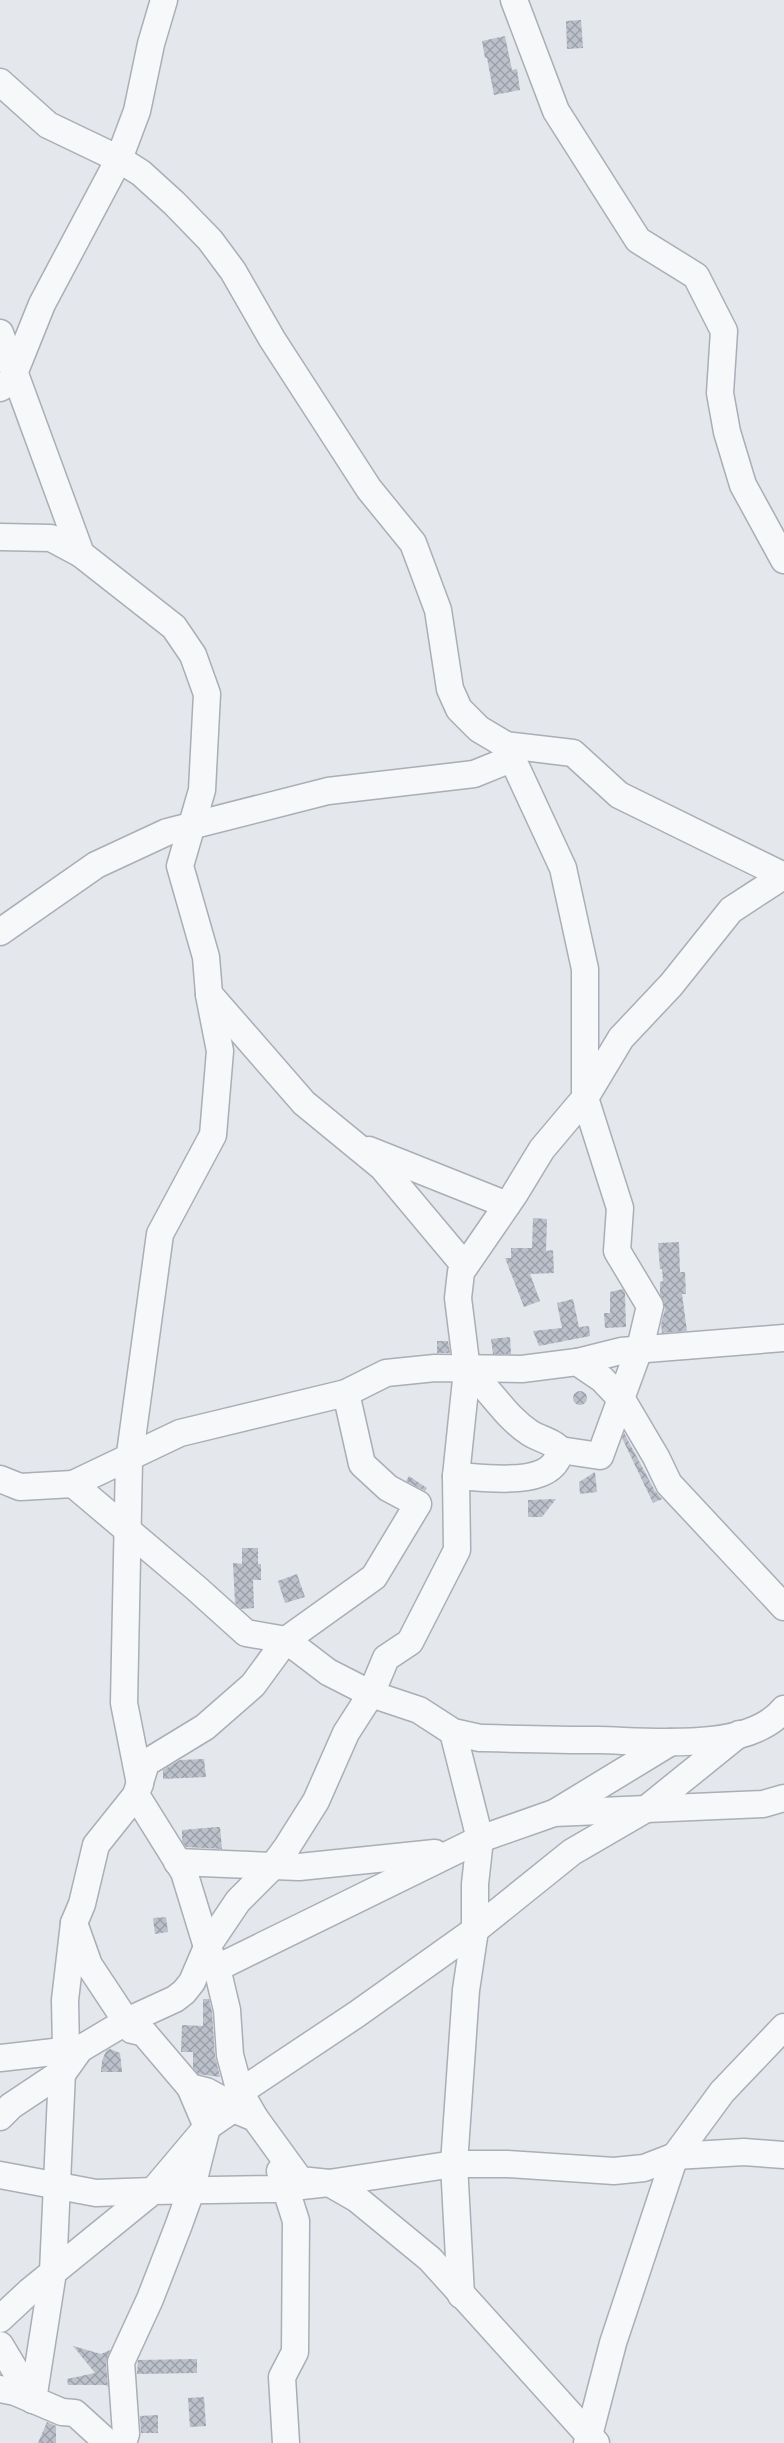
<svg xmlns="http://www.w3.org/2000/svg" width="784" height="2443" font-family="Manrope,sans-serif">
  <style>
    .building { fill: url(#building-cross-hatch) }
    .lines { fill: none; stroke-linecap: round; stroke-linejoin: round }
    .minor-casing { stroke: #a9aeb7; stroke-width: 29 }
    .minor { stroke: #f7f8fa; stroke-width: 26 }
  </style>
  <defs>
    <pattern id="building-cross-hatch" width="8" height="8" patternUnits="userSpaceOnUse" patternTransform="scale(1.25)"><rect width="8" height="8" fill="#bbc0ca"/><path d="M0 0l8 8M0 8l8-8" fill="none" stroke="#989da6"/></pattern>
  </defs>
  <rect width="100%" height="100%" fill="#e4e7ec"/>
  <g class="building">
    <polygon points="581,20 583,48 567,49 566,21"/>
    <polygon points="505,36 512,70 517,69 520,90 494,95 487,58 485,58 482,41"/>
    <polygon points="533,1218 547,1219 546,1251 553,1250 554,1273 530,1274 540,1301 524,1307 505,1258 511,1258 511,1248 532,1248"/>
    <polygon points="679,1242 680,1272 685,1272 686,1294 682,1294 687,1331 662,1333 661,1324 665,1309 660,1294 660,1282 663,1281 662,1269 660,1269 658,1243"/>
    <polygon points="623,1289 625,1293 626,1327 605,1328 604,1313 610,1313 610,1292"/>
    <polygon points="573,1299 579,1327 589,1326 590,1336 539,1346 533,1331 562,1328 557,1303"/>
    <polygon points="510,1337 511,1354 493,1354 491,1339"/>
    <polygon points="437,1341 448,1341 450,1353 437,1353"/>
    <circle cx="580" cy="1398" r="7"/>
    <polygon points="624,1433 655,1491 662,1499 653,1503 622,1438"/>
    <polygon points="595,1472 597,1492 580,1494 579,1482"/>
    <polygon points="409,1476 427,1488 425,1491 406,1481"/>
    <polygon points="556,1499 542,1517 528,1517 528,1500"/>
    <polygon points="242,1548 258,1548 258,1564 261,1564 261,1580 253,1580 254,1608 241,1609 235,1603 233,1563 242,1564"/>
    <polygon points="297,1574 305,1597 285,1603 278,1581"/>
    <polygon points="204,1759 206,1777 163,1779 163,1770 180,1760"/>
    <polygon points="217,1827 220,1827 222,1849 186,1847 182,1841 182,1830"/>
    <polygon points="166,1917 168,1932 155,1934 153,1918"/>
    <polygon points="203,1999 209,1999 212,2012 215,2056 220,2077 198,2074 193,2068 193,2052 181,2052 182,2025 203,2026"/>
    <polygon points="110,2049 120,2053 122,2072 101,2072 102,2061 106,2051"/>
    <polygon points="73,2346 101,2354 110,2350 106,2363 108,2387 106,2385 68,2385 67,2379 95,2373"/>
    <polygon points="197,2359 197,2373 137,2374 138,2360"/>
    <polygon points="204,2397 206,2426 190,2427 188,2398"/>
    <polygon points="158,2415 158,2433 141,2433 140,2416"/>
    <polygon points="47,2422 56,2426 56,2443 38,2443"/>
  </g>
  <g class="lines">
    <g class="minor-casing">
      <g id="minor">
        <polyline points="514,0 556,111 638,240 696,276 724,331 720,393 727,432 743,485 784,560"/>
        <polyline points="0,82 48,125 119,159 141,173 174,203 210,240 233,271 272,339 369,489 413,543 438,610 450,689 459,709 479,729 506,745 573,753 619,795 784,876"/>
        <polyline points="0,333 81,554 174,627 193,655 207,694 202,790 180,866 206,957 209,994 304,1103 382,1167 465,1266"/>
        <polyline points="0,388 11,381 42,304 119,159 137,111 151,44 164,0"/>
        <polyline points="0,537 51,538 81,554"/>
        <polyline points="506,745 563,868 585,969 585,1098 620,1208 617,1251 650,1306 641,1344 600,1456 560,1450"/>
        <polyline points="0,932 96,865 167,832 328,791 474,774 511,759"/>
        <polyline points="369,1150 507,1205"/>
        <polyline points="577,1362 602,1379 623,1401 656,1457 669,1484 784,1607"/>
        <path d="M 456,1476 C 483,1477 555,1490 560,1450 C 553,1441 539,1439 530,1433 C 504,1416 491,1389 467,1370"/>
        <path d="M 0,1479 L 20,1487 L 73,1484 L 196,1588 L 246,1633 L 286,1640 L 328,1672 L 371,1694 L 419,1710 L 453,1732 L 480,1738 C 520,1739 559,1740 598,1740 C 650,1741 748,1753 784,1709"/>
        <polyline points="73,1484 180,1433 346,1393 386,1373 435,1368 522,1369 577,1362 621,1351 784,1338"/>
        <polyline points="453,1732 480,1839 475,1884 475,1930 466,1990 454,2164 461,2295"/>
        <polyline points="140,1784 124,1703 129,1461 160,1234 213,1135 220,1051 209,995"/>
        <polyline points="556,1812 671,1742"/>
        <polyline points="177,1862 299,1867 435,1853"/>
        <polyline points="74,1923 89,1965 132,2030 144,2033 190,2087 206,2091 228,2103 233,2109 255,2118 300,2180 329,2183 357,2199 430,2259 596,2443"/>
        <polyline points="217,1968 480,1839 554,1813 763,1804 784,1798"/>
        <polyline points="0,2058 80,2049"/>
        <polyline points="0,2117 11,2106 65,2070 80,2049 127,2021 175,1999 184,1992 192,1982 207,1947 238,1901 273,1866 287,1847 316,1801 346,1733 371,1694 386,1658 410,1642 457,1550 456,1476 467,1370 458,1298 461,1272 514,1195 542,1149 585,1098 621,1038 671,985 731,910 783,876"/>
        <polyline points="255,2118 240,2092 230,2055 227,2010 217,1968 207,1947 184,1872 136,1795 146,1763 205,1727 253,1685 286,1640 374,1577 418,1504 388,1488 362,1464 346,1393"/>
        <polyline points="280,2171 296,2221 295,2352 282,2377 286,2443"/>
        <polyline points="0,2175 96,2193 153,2191 207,2127 233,2109 240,2092 357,2014 475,1930 572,1852 646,1809 739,1734"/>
        <polyline points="0,2319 30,2291 153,2191 274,2189 329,2183 454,2164 507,2164 614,2171 644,2168 675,2156 744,2152 784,2155"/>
        <polyline points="0,2345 33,2400"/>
        <polyline points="0,2389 15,2392 62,2412 75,2413 108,2443"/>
        <polyline points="33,2400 53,2272 62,2072 66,2050 65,2000 74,1923 82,1904 96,1845 136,1795"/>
        <polyline points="123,2443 126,2434 121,2362 150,2299 178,2227 191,2191 207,2127 190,2087"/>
        <polyline points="587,2443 613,2343 675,2156 722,2092 784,2027"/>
      </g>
    </g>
    <use href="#minor" class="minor"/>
  </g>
</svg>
